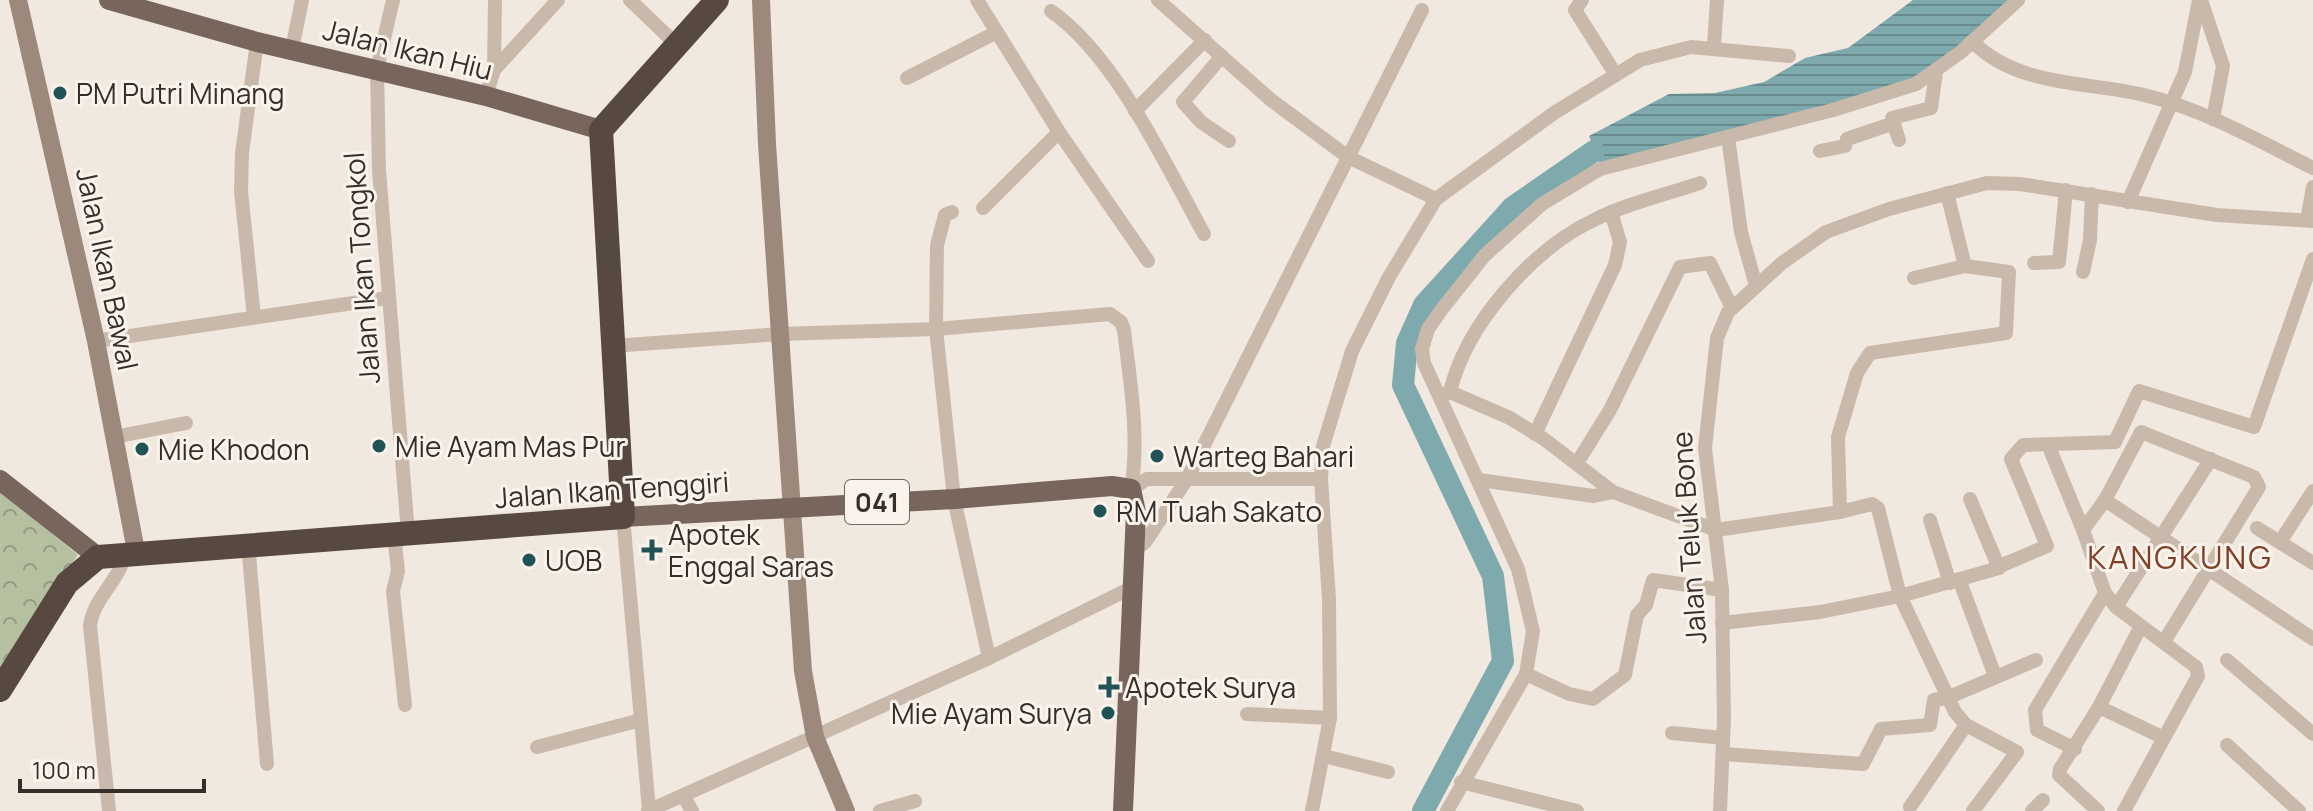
<svg xmlns="http://www.w3.org/2000/svg" width="2313" height="811" font-family="Manrope,sans-serif">
  <style>
    .forest { fill: url(#forest-crowns) }
    .water { fill: url(#water-rules) }
    .lines { fill: none; stroke-linecap: round; stroke-linejoin: round }
    .river { stroke: #7faaad; stroke-width: 22 }
    .street { stroke: #c9b9ab; stroke-width: 14 }
    .secondary { stroke: #9d897c; stroke-width: 18 }
    .primary { stroke: #78665c; stroke-width: 20 }
    .highway { stroke: #574941; stroke-width: 24 }
    .poi-dot { fill: #215256; stroke: #f9f3eb; stroke-width: 3 }
    .labels { text-anchor: middle; dominant-baseline: central; stroke-width: 6; stroke-linejoin: round; paint-order: stroke }
    .shield { fill: #f9f3eb; stroke: #716964; stroke-width: 2 }
    .shield-label { font-size: 26px; font-weight: bold; fill: #372e2a }
    .street-label { font-size: 28px; fill: #372e2a; stroke: #f9f3eb }
    .poi-label { font-size: 28px; fill: #372e2a; stroke: #f9f3eb; text-anchor: start }
    .quarter-label { font-size: 32px; letter-spacing: 2px; fill: #823f27; stroke: #f9f3eb }
  </style>
  <defs>
    <pattern id="forest-crowns" width="20" height="18" patternUnits="userSpaceOnUse" patternTransform="scale(2)"><rect width="20" height="18" fill="#b4c09f"/><path d="M2 6a3 3 0 1 1 6 0M12 15a3 3 0 1 1 6 0" fill="none" stroke="#939c82"/></pattern>
    <pattern id="water-rules" width="6" height="5" patternUnits="userSpaceOnUse" patternTransform="scale(2)"><rect width="6" height="5" fill="#7faaad"/><path d="M0 2.5h6" fill="none" stroke="#698b8d"/></pattern>
  </defs>
  <rect width="100%" height="100%" fill="#f1e9df"/>
  <polygon class="forest" points="0,491 78,555 0,671"/>
  <polygon class="water" points="1913,0 2015,0 1925,79 1600,165 1589,136 1669,94 1715,93 1764,82 1805,58 1848,48"/>
  <g class="lines">
    <polyline class="river" points="1423,811 1503,661 1493,576 1403,385 1407,343 1424,305 1513,207 1594,151"/>
    <g class="street">
      <polyline points="393,0 377,69 379,170 408,534"/>
      <polyline points="630,0 678,46"/>
      <polyline points="977,0 1059,132 1148,261"/>
      <polyline points="1158,0 1271,100 1348,157 1436,199"/>
      <polyline points="1582,0 1575,10 1616,75"/>
      <polyline points="2201,0 2223,66 2213,119"/>
      <path d="M 1051,11 C 1116,56 1166,166 1204,234"/>
      <path d="M 1972,41 C 2017,87 2085,81 2144,95 C 2203,109 2259,141 2313,168"/>
      <polyline points="1714,46 1717,0"/>
      <polyline points="292,49 302,0"/>
      <polyline points="1222,56 1183,102 1201,122 1229,141"/>
      <polyline points="494,70 558,0"/>
      <polyline points="907,78 997,32"/>
      <polyline points="486,96 494,70 495,0"/>
      <polyline points="1135,111 1205,40"/>
      <polyline points="1728,137 1741,232 1756,286"/>
      <polyline points="1899,140 1892,118 1931,108 1936,72"/>
      <polyline points="1820,151 1845,146 1847,139 1894,123"/>
      <polyline points="2128,202 2185,72 2199,0"/>
      <polyline points="983,208 1059,132"/>
      <polyline points="952,212 945,215 937,245 936,329 954,499 989,658"/>
      <polyline points="2307,220 2313,187"/>
      <polyline points="2034,263 2059,262 2066,190"/>
      <polyline points="2083,272 2090,240 2092,194"/>
      <polyline points="1914,278 1965,266"/>
      <polyline points="254,317 241,191 242,153 257,42"/>
      <polyline points="96,341 387,298"/>
      <path d="M 612,346 L 780,334 L 936,329 L 1110,314 L 1121,322 L 1124,330 C 1130,382 1140,437 1131,489"/>
      <path d="M 1450,392 C 1466,324 1533,248 1596,219 C 1628,203 1665,195 1700,183"/>
      <polyline points="1441,396 1450,392 1510,418 1544,439 1613,492 1716,530 1840,512 1872,504 1878,508 1900,596 1999,568 1970,499"/>
      <polyline points="1535,434 1615,265 1620,242 1611,212"/>
      <polyline points="114,437 186,423"/>
      <polyline points="2051,452 2083,530"/>
      <polyline points="1577,463 1610,410 1680,267 1710,263 1732,308"/>
      <polyline points="1479,480 1594,496 1613,492"/>
      <polyline points="1131,489 1147,479 1321,479"/>
      <polyline points="2105,500 2313,639"/>
      <polyline points="1840,512 1838,437 1857,373 1870,353 2006,333 2009,272 1965,266 1947,193"/>
      <polyline points="623,517 649,810"/>
      <polyline points="1930,520 1950,583"/>
      <polyline points="2257,528 2313,563"/>
      <polyline points="394,535 398,571 393,591 405,705"/>
      <polyline points="2280,542 2313,491"/>
      <polyline points="248,543 267,764"/>
      <polyline points="1134,551 1146,541 1187,479 1422,10"/>
      <polyline points="2000,566 2047,546 2011,459 2023,445 2115,442 2139,391 2254,427 2313,259"/>
      <polyline points="1959,579 1995,676"/>
      <polyline points="2116,607 2211,459"/>
      <polyline points="1722,623 1820,612 1900,596 1955,712 1966,725 2017,752 1973,811"/>
      <polyline points="2227,660 2313,734"/>
      <polyline points="1526,674 1569,694 1593,699 1625,675 1637,615 1646,605 1653,580 1722,590"/>
      <polyline points="2099,707 2162,737"/>
      <polyline points="1247,714 1330,718"/>
      <polyline points="1672,733 1723,738"/>
      <polyline points="2227,745 2299,811"/>
      <polyline points="537,747 641,720"/>
      <polyline points="2075,749 2037,730 2035,710 2105,593"/>
      <polyline points="1723,754 1863,764 1881,729 1930,725 1934,700 1947,698 2036,660"/>
      <polyline points="1324,756 1388,772"/>
      <polyline points="1461,782 1577,811"/>
      <polyline points="683,795 692,811"/>
      <polyline points="1910,807 1966,725"/>
      <path d="M 109,811 L 90,626 C 93,598 120,581 125,553"/>
      <polyline points="648,811 989,658 1131,588"/>
      <polyline points="880,811 915,801"/>
      <polyline points="1312,811 1330,718 1329,599 1321,479 1323,446 1352,351 1389,277 1436,199 1554,113 1640,60 1691,47 1789,56"/>
      <polyline points="1447,811 1526,674 1533,631 1518,569 1424,363 1422,349 1428,329 1442,309 1485,255 1542,204 1600,169 1833,110 1916,84 1961,52 2018,0"/>
      <polyline points="1720,811 1724,719 1722,590 1705,448 1717,338 1728,312 1782,263 1826,232 1889,209 1987,183 2020,184 2217,215 2313,221"/>
      <polyline points="2032,811 2043,800"/>
      <polyline points="2098,811 2059,775 2060,769 2099,707 2141,626"/>
      <polyline points="2124,811 2198,676 2196,667 2116,607 2105,593 2083,530 2105,500 2141,432 2254,477 2259,487 2165,640"/>
    </g>
    <g class="secondary">
      <polyline points="18,0 96,341 136,551"/>
      <polyline points="761,0 767,144 803,671 815,737 846,811"/>
    </g>
    <g class="primary">
      <polyline points="109,0 257,42 486,96 601,130"/>
      <polyline points="0,480 98,557"/>
      <polyline points="623,517 954,499 1112,486 1131,489 1136,512 1123,811"/>
    </g>
    <polyline class="highway" points="0,690 67,583 98,557 623,517 601,130 717,0"/>
  </g>
  <g class="poi-dot">
    <circle cx="60" cy="93" r="8"/>
    <circle cx="379" cy="446" r="8"/>
    <circle cx="142" cy="449" r="8"/>
    <circle cx="1157" cy="456" r="8"/>
    <circle cx="1100" cy="511" r="8"/>
    <path d="M648 538h8v8h8v8h-8v8h-8v-8h-8v-8h8z"/>
    <circle cx="529" cy="560" r="8"/>
    <path d="M1105 675h8v8h8v8h-8v8h-8v-8h-8v-8h8z"/>
    <circle cx="1108" cy="713" r="8"/>
  </g>
  <g class="labels">
    <rect class="shield" x="845" y="480" width="64" height="44" rx="6"/>
    <g class="shield-label">
      <text x="877" y="502">041</text>
    </g>
    <g class="street-label">
      <text transform="translate(408 49) rotate(14)">Jalan Ikan Hiu</text>
      <text transform="translate(361 268) rotate(-94)">Jalan Ikan Tongkol</text>
      <text transform="translate(108 269) rotate(78)">Jalan Ikan Bawal</text>
      <text transform="translate(612 489) rotate(-4)">Jalan Ikan Tenggiri</text>
      <text transform="translate(1688 538) rotate(-94)">Jalan Teluk Bone</text>
    </g>
    <g class="poi-label">
      <text x="76" y="93">PM Putri Minang</text>
      <text x="395" y="446">Mie Ayam Mas Pur</text>
      <text x="158" y="449">Mie Khodon</text>
      <text x="1173" y="456">Warteg Bahari</text>
      <text x="1116" y="511">RM Tuah Sakato</text>
      <text x="668" y="534">Apotek<tspan x="668" dy="32">Enggal Saras</tspan></text>
      <text x="545" y="560">UOB</text>
      <text x="1125" y="687">Apotek Surya</text>
      <text x="1092" y="713" text-anchor="end">Mie Ayam Surya</text>
    </g>
    <g class="quarter-label">
      <text x="2180" y="557">KANGKUNG</text>
    </g>
  </g>
  <path d="M20 779v12h184v-12" fill="none" stroke="#372e2a" stroke-width="4"/>
  <text x="32" y="779" font-size="24" fill="#372e2a" stroke="#f9f3eb" stroke-width="6" paint-order="stroke">100 m</text>
</svg>
